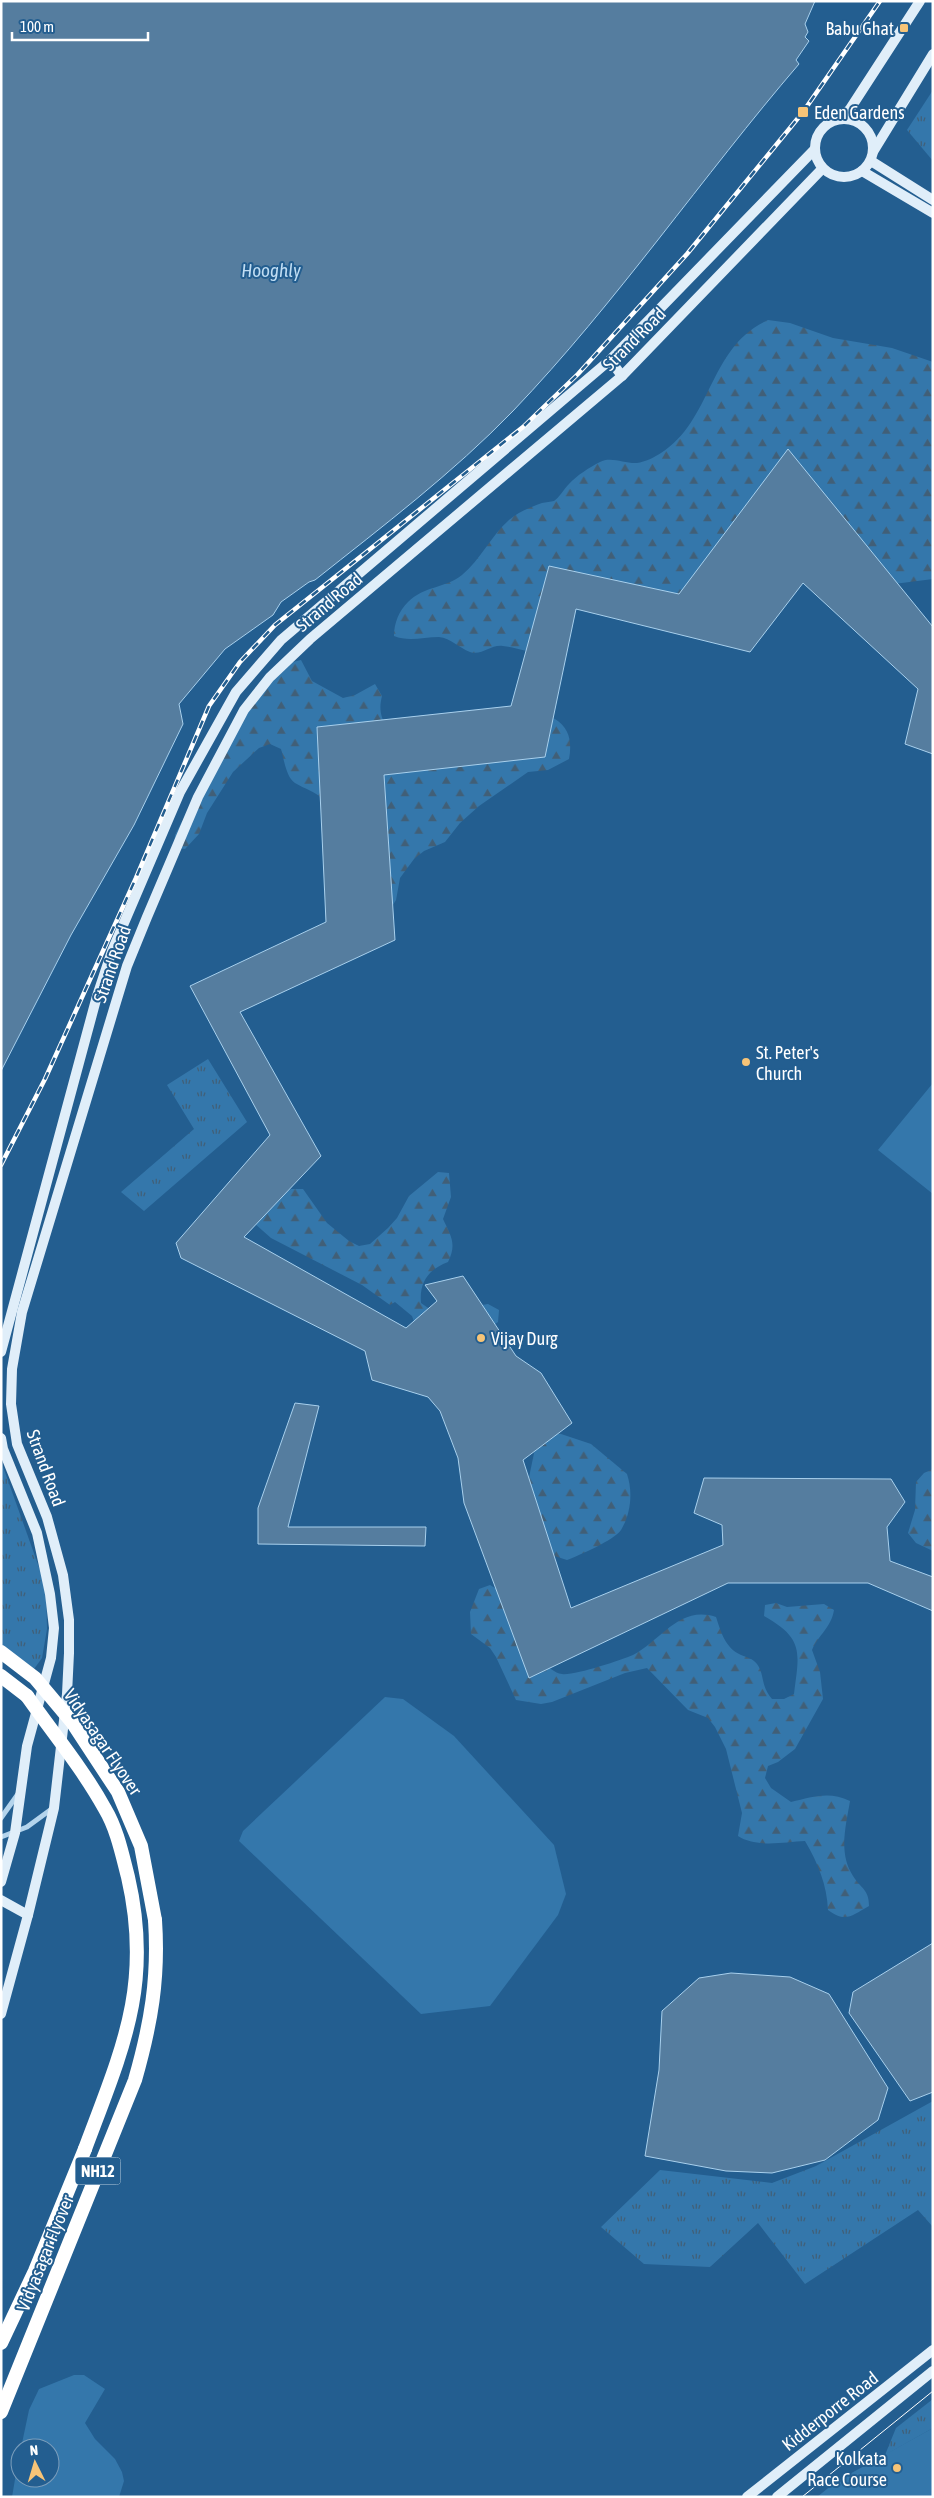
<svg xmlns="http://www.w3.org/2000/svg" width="934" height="2498" font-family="'Asap Condensed',sans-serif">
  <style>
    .grass { fill: url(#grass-tufts) }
    .forest { fill: url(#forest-firs) }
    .garden { fill: #3477ab }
    .water { fill: #557d9f; stroke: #a8d0ed }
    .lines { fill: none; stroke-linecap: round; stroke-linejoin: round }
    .street { stroke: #b4d4ec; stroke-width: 5 }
    .secondary { stroke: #e0eef9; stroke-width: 10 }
    .highway { stroke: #fff; stroke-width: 14 }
    .tram { stroke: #fff; stroke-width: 1 }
    .rail-casing { stroke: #fff; stroke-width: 4.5 }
    .rail { stroke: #235e90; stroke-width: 2.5; stroke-dasharray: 8; stroke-linecap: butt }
    .highway-bridge { stroke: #fff; stroke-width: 14 }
    .poi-dot { fill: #f7c477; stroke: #235e90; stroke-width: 2 }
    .labels { text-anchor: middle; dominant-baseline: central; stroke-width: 4; stroke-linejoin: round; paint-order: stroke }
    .shield { fill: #235e90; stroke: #bdcfde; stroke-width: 1 }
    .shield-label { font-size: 16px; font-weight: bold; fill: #fff }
    .poi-label { font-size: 18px; fill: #fff; stroke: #235e90; text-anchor: start }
    .street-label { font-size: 18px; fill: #fff; stroke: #235e90 }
    .water-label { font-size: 19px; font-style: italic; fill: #c0ddf3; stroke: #235e90 }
  </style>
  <defs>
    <pattern id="grass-tufts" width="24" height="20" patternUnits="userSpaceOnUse" patternTransform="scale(1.25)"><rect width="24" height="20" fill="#3477ab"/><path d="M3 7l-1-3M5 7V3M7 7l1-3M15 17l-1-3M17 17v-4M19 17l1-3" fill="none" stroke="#415f77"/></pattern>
    <pattern id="forest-firs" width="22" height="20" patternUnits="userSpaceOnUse" patternTransform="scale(1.25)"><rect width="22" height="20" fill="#3477ab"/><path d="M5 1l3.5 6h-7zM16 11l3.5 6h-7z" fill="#415f77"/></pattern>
  </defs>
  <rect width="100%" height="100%" fill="#235e90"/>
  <g class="grass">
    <polygon points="933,90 933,161 907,130"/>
    <polygon points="208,1059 247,1122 144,1211 121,1192 194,1129 167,1085"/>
    <polygon points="1,1461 46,1587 47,1629 42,1658 34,1669 1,1644"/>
    <polygon points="933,2101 933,2227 918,2210 805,2284 758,2223 710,2267 644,2264 601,2227 660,2170 772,2183 816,2166"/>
    <polygon points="933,2399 933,2428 885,2455 896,2428"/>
  </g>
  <g class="forest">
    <path d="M 768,320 L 790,323 L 833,338 L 892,348 L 933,362 L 933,579 L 878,586 L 823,566 L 770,598 L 577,597 L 537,651 C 524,652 515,647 503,646 C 491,644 482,656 470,652 C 459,648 451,638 439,637 C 423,637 409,642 394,636 C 394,623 399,611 408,602 C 424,586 446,588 462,575 C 481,559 491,536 509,520 C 518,512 531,507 542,503 C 546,502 551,502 554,501 C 559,498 564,489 569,484 C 576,476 590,467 600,462 C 611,456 625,464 637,463 C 645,462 655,457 661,453 C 713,420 708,347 768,320 Z"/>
    <path d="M 301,660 L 312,681 L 343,698 L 355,695 L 375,684 L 382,696 C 379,708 380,716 387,728 C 417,725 534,708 555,719 C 570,728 572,743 569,759 L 548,770 L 528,772 L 479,806 L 460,823 L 445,842 L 424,851 L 414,859 L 400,878 L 396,900 L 383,921 L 323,799 C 314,791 305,789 295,783 C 286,777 284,759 281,749 L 270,744 L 259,748 L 233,772 L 207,813 L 199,834 L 185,849 L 174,847 L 175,835 L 226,736 L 240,717 L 289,663 Z"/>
    <path d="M 438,1172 L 449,1173 L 451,1197 L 443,1219 C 451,1236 457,1244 448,1262 C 429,1269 419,1282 421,1303 L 431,1310 L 442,1312 L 488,1304 L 499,1310 L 498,1322 L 451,1356 L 416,1327 L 412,1316 L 395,1302 L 390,1305 L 362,1285 L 271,1238 L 254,1223 L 257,1210 L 291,1189 L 303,1189 L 327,1223 L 349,1241 L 359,1246 L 370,1244 L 388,1228 L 397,1218 L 409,1196 Z"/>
    <path d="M 558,1433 L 591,1444 L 627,1474 C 633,1492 631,1513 621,1530 C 614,1540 580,1555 567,1560 L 545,1553 L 527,1487 L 537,1439 Z"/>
    <polygon points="933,1469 933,1551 916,1543 908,1533 915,1510 916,1482 924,1473"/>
    <path d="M 490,1585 L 500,1591 L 543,1662 C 549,1667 554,1673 562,1674 C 574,1676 621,1660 633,1655 C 662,1640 679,1605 716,1617 C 721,1632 725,1648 741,1655 C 748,1658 752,1658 757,1664 C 765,1675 760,1685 772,1699 L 784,1699 L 794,1694 C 799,1653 805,1639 764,1616 L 765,1605 L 776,1603 L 787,1607 L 824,1604 L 834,1610 C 831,1628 819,1634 812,1650 L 820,1672 L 823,1699 L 795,1749 L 778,1762 L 768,1766 L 765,1778 L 771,1788 L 791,1802 C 813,1797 829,1791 850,1801 C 846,1826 838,1853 853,1876 C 861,1889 869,1889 869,1906 C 851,1916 846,1923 828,1910 C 827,1885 818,1863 805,1841 C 783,1842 757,1848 738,1836 L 742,1813 L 726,1749 L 715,1727 L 708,1718 L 688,1710 L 647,1668 L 625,1673 L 552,1702 L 541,1704 L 516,1700 L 496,1657 L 490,1648 L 471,1634 L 470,1612 L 479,1589 Z"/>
  </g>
  <g class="garden">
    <polygon points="933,1083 933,1194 878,1150"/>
    <polygon points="385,1697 403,1699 454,1736 554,1845 566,1894 558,1915 490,2006 421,2014 239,1841 243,1831"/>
    <polygon points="74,2375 84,2375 105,2389 85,2423 95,2439 115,2459 122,2472 124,2481 119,2497 12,2497 20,2450 20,2478 50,2478 50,2448 21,2448 29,2410 39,2389"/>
    <polygon points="933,2428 933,2497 817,2497 837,2481"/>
  </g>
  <g class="water">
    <path d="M 1,1 L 815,1 L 805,24 L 808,32 L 805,37 L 809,41 L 796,60 L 799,64 C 702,177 617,302 513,411 C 453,473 383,526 315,580 L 309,582 L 281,602 L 273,615 L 225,649 L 179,704 L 183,724 L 134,825 L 71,935 L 1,1071 Z"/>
    <polygon points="788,449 933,627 933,754 905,744 918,689 803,583 750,652 576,609 545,757 384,775 395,940 240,1012 321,1156 244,1237 406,1328 437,1301 425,1285 463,1276 516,1356 541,1373 572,1423 523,1460 571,1608 723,1545 722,1525 694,1513 704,1478 891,1479 905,1502 887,1527 890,1561 933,1577 933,1611 868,1583 728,1583 529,1678 464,1503 458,1458 440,1411 428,1397 372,1380 365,1351 181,1258 176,1243 270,1135 190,986 326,922 317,727 511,706 549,566 679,594"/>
    <polygon points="295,1403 319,1406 288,1527 426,1527 425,1546 258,1544 258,1508"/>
    <polygon points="933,1943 933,2092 910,2101 849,2013 853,1992"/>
    <polygon points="731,1973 790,1977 829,1994 888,2088 878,2120 825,2160 772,2173 726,2171 645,2156 659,2070 662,2011 699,1978"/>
  </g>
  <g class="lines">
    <g class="street">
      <polyline points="1,1818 18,1794"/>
      <polyline points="1,1837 27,1827 53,1808"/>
    </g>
    <g class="secondary">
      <circle cx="844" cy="148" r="29"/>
      <polyline points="840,119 850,109 920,1"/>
      <polyline points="873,152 933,54"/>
      <polyline points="871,161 933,200"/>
      <polyline points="862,171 933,213"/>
      <polyline points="610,360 622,376"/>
      <polyline points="1,1352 97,996 112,951 180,792 236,692 281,640 610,360 814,150"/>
      <polyline points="1,1438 3,1449 37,1533 50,1594 54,1628 51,1658 27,1746 15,1833 1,1882"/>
      <polyline points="1,1900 28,1915"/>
      <polyline points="1,2014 28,1915 54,1808 67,1694 69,1653 69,1620 63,1575 47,1517 17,1444 11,1404 12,1369 22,1312 127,966 147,917 198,797 244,710 270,677 310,639 622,376 822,169"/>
      <polyline points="747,2497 933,2350"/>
      <polyline points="777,2497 933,2371"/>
    </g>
    <g class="highway">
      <polyline points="1,1676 27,1696"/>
      <polyline points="1,2343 35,2271 85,2149"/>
      <path d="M 1,2412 L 135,2080 C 151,2024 159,1978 155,1920"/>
    </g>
    <polyline class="tram" points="802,2497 933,2391"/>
    <g class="rail-casing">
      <polyline id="rail" points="1,1165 45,1079 136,878 209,706 240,662 275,625 523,427 578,374 687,254 803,112 880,1"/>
    </g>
    <use href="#rail" class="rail"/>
    <g class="highway-bridge">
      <polyline points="1,1652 35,1678 72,1722 118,1792 141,1846 155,1920"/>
      <path d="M 27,1696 C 53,1733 83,1769 105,1809 C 117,1829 122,1854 128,1877 C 153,1985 122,2050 85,2149"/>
    </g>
  </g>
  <g class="poi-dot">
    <rect x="899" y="23" width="10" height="10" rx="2.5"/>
    <rect x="797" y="106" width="12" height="12" rx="2.5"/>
    <circle cx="746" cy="1062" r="5"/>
    <circle cx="481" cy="1338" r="5"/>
    <circle cx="897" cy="2468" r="5"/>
  </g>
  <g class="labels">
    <rect class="shield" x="75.5" y="2157.5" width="45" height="27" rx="4"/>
    <g class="shield-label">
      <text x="98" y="2171">NH12</text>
    </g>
    <g class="poi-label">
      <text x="894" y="28" text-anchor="end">Babu Ghat</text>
      <text x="814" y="112">Eden Gardens</text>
      <text x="756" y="1052">St. Peter's<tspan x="756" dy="21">Church</tspan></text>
      <text x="491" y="1338">Vijay Durg</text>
      <text x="887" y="2458" text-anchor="end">Kolkata<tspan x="887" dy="21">Race Course</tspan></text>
    </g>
    <g class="street-label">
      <text transform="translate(634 339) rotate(-45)">Strand Road</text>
      <text transform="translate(329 602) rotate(-40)">Strand Road</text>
      <text transform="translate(112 964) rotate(-71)">Strand Road</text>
      <text transform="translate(46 1468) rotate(70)">Strand Road</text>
      <text transform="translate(103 1742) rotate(56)">Vidyasagar Flyover</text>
      <text transform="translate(45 2253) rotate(-68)">Vidyasagar Flyover</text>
      <text transform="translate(830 2411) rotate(-38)">Kidderporre Road</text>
    </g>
    <g class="water-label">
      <text x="271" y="270">Hooghly</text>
    </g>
  </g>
  <rect width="934" height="2498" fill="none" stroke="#ffffff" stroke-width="5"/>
  <g transform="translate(35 2463) rotate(355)"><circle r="24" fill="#235e90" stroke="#7b9ebc"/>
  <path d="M0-4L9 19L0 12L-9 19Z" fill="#f7c477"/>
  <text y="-8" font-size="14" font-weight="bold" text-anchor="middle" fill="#ffffff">N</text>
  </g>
  <path d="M12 32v8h136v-8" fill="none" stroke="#ffffff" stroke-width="2.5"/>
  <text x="20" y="32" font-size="15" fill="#ffffff" stroke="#235e90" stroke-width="4" paint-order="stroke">100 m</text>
</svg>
